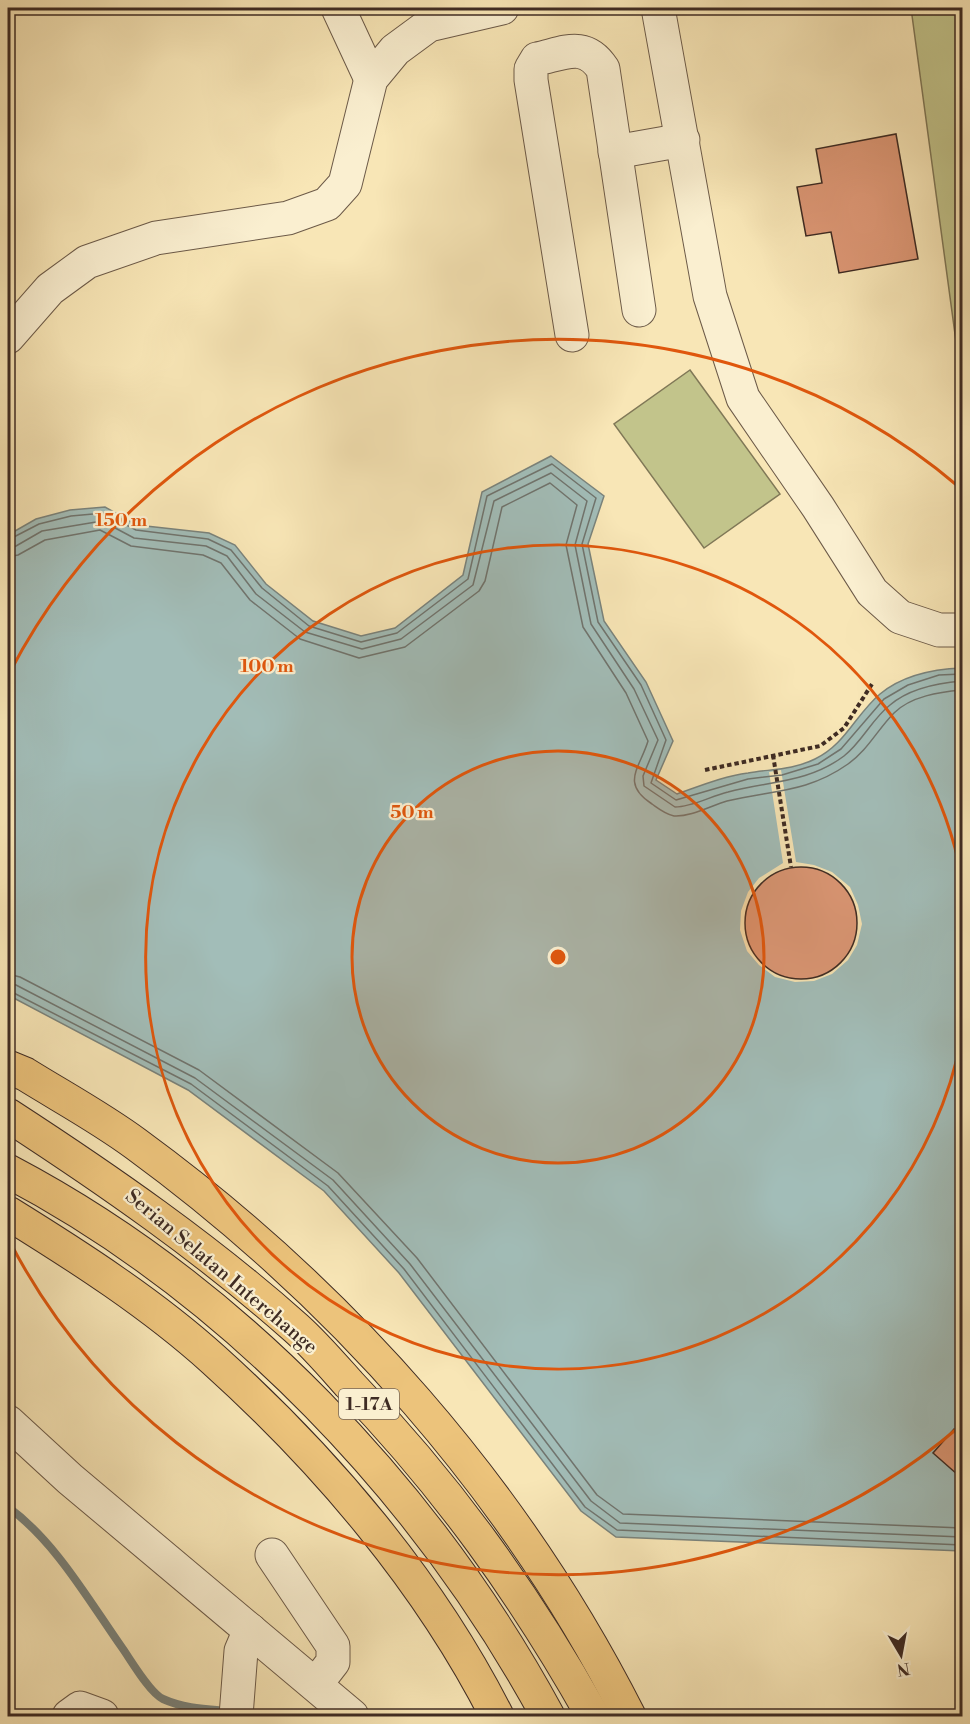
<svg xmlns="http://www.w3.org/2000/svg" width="970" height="1724" font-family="'Libre Bodoni',serif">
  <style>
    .pitch { fill: #c2c48b; stroke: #807857; stroke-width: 1.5 }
    .water { fill: #a2bdb8; stroke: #7a837c; stroke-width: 1.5 }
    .pier { fill: #f8e6b6 }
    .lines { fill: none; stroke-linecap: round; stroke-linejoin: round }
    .shore { stroke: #70746e; stroke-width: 1.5 }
    .stream { stroke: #7a837c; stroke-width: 8 }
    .building { fill: #dc9775; stroke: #3e2b23; stroke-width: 1.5 }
    .minor-casing { stroke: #6c5a48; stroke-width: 35 }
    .highway-casing { stroke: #3e2b23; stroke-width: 35 }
    .path { stroke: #3e2b23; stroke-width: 4; stroke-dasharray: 4.5 3; stroke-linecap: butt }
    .minor { stroke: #faefd0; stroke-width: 33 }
    .highway { stroke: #ecc37b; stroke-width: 33 }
    .ring { fill: none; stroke: #e0570d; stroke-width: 3 }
    .labels { text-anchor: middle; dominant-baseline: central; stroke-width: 4.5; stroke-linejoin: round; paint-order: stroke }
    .shield { fill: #faefd0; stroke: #766657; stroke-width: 1.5 }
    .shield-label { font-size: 18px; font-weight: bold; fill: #3e2b23 }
    .street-label { font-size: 20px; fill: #3e2b23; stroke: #faefd0 }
    .centre { fill: #e0570d; stroke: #faefd0; stroke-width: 3 }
    .ring-label { font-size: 18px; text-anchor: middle; font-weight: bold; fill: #e0570d; stroke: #faefd0; stroke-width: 4.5; stroke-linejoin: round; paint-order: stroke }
  </style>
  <rect width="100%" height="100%" fill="#f8e6b6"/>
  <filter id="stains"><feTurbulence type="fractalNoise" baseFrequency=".00333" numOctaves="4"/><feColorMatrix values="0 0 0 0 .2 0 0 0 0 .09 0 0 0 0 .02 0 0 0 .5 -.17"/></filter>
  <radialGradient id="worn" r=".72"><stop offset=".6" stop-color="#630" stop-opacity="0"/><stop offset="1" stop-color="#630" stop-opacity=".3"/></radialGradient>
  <g class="pitch">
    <polygon points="911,8 960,8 962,25 962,386"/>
    <polygon points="690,370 780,494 704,548 614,424"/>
  </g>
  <path class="water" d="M 551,456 L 604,496 L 588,544 L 604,621 L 646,682 L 673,741 L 656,780 L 677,794 C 700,786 724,776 748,773 C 771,769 793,770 815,759 C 845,745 856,714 880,694 C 903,675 934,669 962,668 L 962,1551 L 616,1537 L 581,1511 L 399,1273 L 324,1191 L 188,1090 L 8,995 L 8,535 L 36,519 L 70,510 L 105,507 L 137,525 L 209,533 L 235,545 L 266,584 L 313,621 L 361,636 L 395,628 L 463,575 L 482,492 Z"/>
  <polygon class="pier" points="781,770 796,862 814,865 832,872 850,887 858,905 862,924 857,945 848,960 832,974 814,981 795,982 775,977 759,965 747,951 740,930 741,911 748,892 759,878 783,863 769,772"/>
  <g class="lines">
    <g class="shore">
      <polyline points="8,540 39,524 71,516 104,513 136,530 208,539 231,550 262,588 309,626 361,642 397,633 468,579 487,496 552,464 596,498 582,544 598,622 641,685 666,740 651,783 676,800 748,779 782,775 818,764 841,749 884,699 908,685 939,675 962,674"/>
      <path d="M 8,548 L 16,546 L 42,531 L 102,521 L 134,538 L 206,546 L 227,556 L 256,594 L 305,632 L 362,649 L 401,639 L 473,585 L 494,501 L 551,473 L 587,501 L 575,545 L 591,624 L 634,689 L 658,740 L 643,776 L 644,786 L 675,807 C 692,807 711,796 728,792 C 769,781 808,783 844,756 C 862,742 872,719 890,705 C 910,688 937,683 962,681"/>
      <path d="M 8,557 L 18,555 L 45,540 L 100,530 L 131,546 L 203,555 L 221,563 L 250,600 L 300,639 L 359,658 L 405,647 L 479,591 L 485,581 L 502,507 L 550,483 L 577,505 L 566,545 L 583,627 L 626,693 L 648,741 C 640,768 620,783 652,804 C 659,809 665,814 674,816 C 691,817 710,806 727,801 C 772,790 807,793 848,764 C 867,751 878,729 894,713 C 911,696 940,692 962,690"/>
      <polyline points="8,974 20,977 199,1070 338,1173 417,1258 597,1495 623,1514 962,1528"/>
      <polyline points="8,983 16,985 195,1078 333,1180 410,1264 591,1501 620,1523 962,1537"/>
      <polyline points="8,990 191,1084 328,1186 404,1269 585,1507 617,1530 962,1545"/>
    </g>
    <path class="stream" d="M 8,1507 C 56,1542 89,1601 123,1649 C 132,1662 150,1693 163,1699 C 185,1709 208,1709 231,1711"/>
  </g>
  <g class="building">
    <polygon points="896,134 918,259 839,273 831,232 806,236 797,187 822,183 816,149"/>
    <circle cx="801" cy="923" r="56"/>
    <polygon points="954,1429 962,1437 962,1470 958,1475 933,1453"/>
  </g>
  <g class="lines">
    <g class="minor-casing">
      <g id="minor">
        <polyline points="338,8 371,79"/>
        <polyline points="658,8 710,296 743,398 818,507 872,592 900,617 939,630 962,630"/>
        <polyline points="615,152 683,140"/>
        <path d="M 572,335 L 531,80 L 531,69 L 537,59 C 565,53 585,41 603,69 L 639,310"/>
        <polyline points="8,337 50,289 87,262 156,238 288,218 327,204 345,184 371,79 395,50 429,25 502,8"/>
        <polyline points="8,1422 70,1479 352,1716"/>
        <polyline points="272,1555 333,1646 333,1662 316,1684"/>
        <polyline points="69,1716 80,1708 102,1716"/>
        <polyline points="236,1716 241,1651 250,1630"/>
      </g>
    </g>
    <g class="highway-casing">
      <g id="highway">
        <path d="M 8,1067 L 25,1074 C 62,1097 101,1118 136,1144 C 341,1294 514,1489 629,1716"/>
        <path d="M 8,1115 C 108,1180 206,1248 296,1328 C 315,1345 332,1365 349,1384 C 447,1486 524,1593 593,1716"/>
        <path d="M 8,1171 C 234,1290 427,1493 548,1716"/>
        <path d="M 8,1213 C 79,1257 152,1304 214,1360 C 326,1461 429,1582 497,1716"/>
      </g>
    </g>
    <g class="path">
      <polyline points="773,755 791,867"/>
      <polyline points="705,770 820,746 844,728 872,684"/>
    </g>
    <use href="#minor" class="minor"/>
    <use href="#highway" class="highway"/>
  </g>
  <circle cx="558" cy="957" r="206" fill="#e0570d" fill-opacity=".12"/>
  <g class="ring">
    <circle cx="558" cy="957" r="206"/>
    <path d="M962 1036A412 412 0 1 1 962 878"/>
    <path d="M959 1427A618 618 0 0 1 10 1242M10 672A618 618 0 0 1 959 487"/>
  </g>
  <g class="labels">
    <rect class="shield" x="339" y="1389" width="60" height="30" rx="4.5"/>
    <g class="shield-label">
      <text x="369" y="1404">1-17A</text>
    </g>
    <g class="street-label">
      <text transform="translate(221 1272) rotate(40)">Serian Selatan Interchange</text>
    </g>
  </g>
  <circle cx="558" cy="957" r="9" class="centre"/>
  <g class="ring-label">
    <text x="121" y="526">150 m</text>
    <text x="267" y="672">100 m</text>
    <text x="412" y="818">50 m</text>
  </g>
  <rect width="970" height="1724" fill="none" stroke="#f8e6b6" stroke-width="30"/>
  <rect x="9" y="9" width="952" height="1706" fill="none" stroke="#3e2b23" stroke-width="3"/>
  <rect x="15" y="15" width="940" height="1694" fill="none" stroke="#3e2b23" stroke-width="1.5"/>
  <g transform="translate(901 1655) rotate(170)" stroke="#faefd0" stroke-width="4.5" paint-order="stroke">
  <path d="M0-4.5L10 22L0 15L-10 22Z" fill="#3e2b23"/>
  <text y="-9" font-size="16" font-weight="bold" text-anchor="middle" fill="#3e2b23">N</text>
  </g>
  <rect width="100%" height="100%" filter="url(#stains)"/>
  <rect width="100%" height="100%" fill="url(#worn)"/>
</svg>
